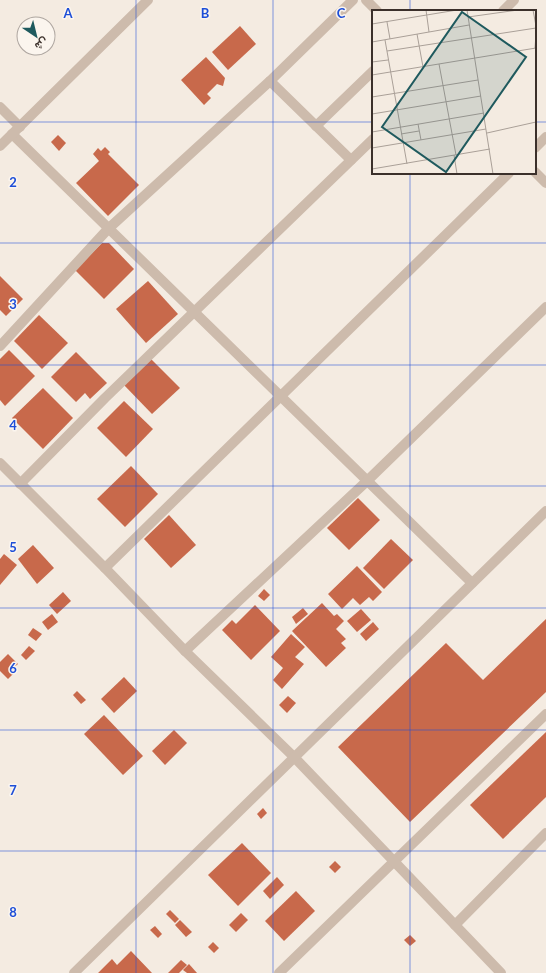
<svg xmlns="http://www.w3.org/2000/svg" width="546" height="973" font-family="Lato,Vazirmatn,sans-serif">
  <style>
    .building { fill: #c8694b }
    .lines { fill: none; stroke-linecap: round; stroke-linejoin: round }
    .minor { stroke: #cdbbac; stroke-width: 10 }
    .tertiary { stroke: #cdbbac; stroke-width: 10 }
    .grid { fill: none; stroke: #1d4ed8; stroke-width: 1; stroke-opacity: 0.55 }
    .inset-road { fill: none; stroke: #aaa098; stroke-width: 1 }
    .view { fill: #1f5a5e; fill-opacity: 0.15; stroke: #1f5a5e; stroke-width: 2 }
    .inset-edge { fill: none; stroke: #3b302b; stroke-width: 2 }
    .grid-label { font-size: 13px; text-anchor: middle; font-weight: bold; fill: #1d4ed8; stroke: #fbf5ee; stroke-width: 3; stroke-linejoin: round; paint-order: stroke }
  </style>
  <rect width="100%" height="100%" fill="#f4ebe1"/>
  <g class="building">
    <polygon points="240,26 256,44 228,70 212,52"/>
    <polygon points="206,57 225,78 223,86 217,84 207,94 211,98 204,105 181,80"/>
    <polygon points="58,135 66,143 59,151 51,142"/>
    <polygon points="105,147 110,152 108,154 139,185 108,216 76,183 99,161 93,154 98,148 101,151"/>
    <polygon points="102,243 109,243 134,269 104,299 75,270"/>
    <polygon points="0,276 23,299 6,316 0,310"/>
    <polygon points="148,281 178,314 146,343 116,309"/>
    <polygon points="39,315 68,343 42,369 14,341"/>
    <polygon points="9,350 35,376 5,406 0,400 0,359"/>
    <polygon points="76,352 107,383 90,399 85,393 76,402 51,377"/>
    <polygon points="150,358 180,388 152,414 123,384"/>
    <polygon points="43,388 73,418 43,449 12,418"/>
    <polygon points="124,401 153,429 126,457 97,428"/>
    <polygon points="131,466 158,494 125,527 97,499"/>
    <polygon points="358,498 380,520 349,550 327,528"/>
    <polygon points="169,515 196,545 171,568 144,539"/>
    <polygon points="391,539 413,560 384,589 363,568"/>
    <polygon points="33,545 54,568 37,584 18,559"/>
    <polygon points="4,554 17,565 0,585 0,559"/>
    <polygon points="357,566 382,592 373,601 369,597 360,605 353,598 342,609 328,594"/>
    <polygon points="264,589 270,595 264,601 258,596"/>
    <polygon points="63,592 71,601 57,614 49,605"/>
    <polygon points="322,603 334,616 337,614 344,621 336,629 346,639 341,643 346,648 326,667 292,631"/>
    <polygon points="255,605 280,631 251,660 222,630 232,620 236,624"/>
    <polygon points="303,608 308,614 296,624 292,617"/>
    <polygon points="361,609 371,620 357,632 347,621"/>
    <polygon points="52,614 58,622 48,630 42,622"/>
    <polygon points="546,619 546,692 410,822 338,747 446,643 483,680"/>
    <polygon points="373,622 379,629 366,641 360,634"/>
    <polygon points="33,628 42,634 36,641 28,635"/>
    <polygon points="291,634 305,647 295,657 304,664 282,689 273,680 283,668 271,657"/>
    <polygon points="29,646 35,651 26,660 21,655"/>
    <polygon points="8,654 18,664 13,668 16,671 8,679 0,671 0,662"/>
    <polygon points="124,677 137,691 114,713 101,699"/>
    <polygon points="77,691 86,700 81,704 73,695"/>
    <polygon points="288,696 296,703 287,713 279,705"/>
    <polygon points="104,715 143,756 123,775 84,734"/>
    <polygon points="174,730 187,743 165,765 152,751"/>
    <polygon points="546,732 546,797 503,839 470,805"/>
    <polygon points="263,808 267,813 261,819 257,814"/>
    <polygon points="242,843 271,873 238,906 208,875"/>
    <polygon points="335,861 341,867 335,873 329,867"/>
    <polygon points="277,877 284,885 270,899 263,891"/>
    <polygon points="296,891 315,911 284,941 265,921"/>
    <polygon points="170,910 179,919 175,923 166,914"/>
    <polygon points="241,913 248,920 236,932 229,925"/>
    <polygon points="180,920 192,932 186,937 175,925"/>
    <polygon points="155,926 162,934 158,938 150,930"/>
    <polygon points="410,935 416,941 410,946 404,940"/>
    <polygon points="213,942 219,948 214,953 208,947"/>
    <polygon points="131,951 152,973 98,973 112,959 117,965"/>
    <polygon points="181,960 187,965 179,973 168,973"/>
    <polygon points="189,964 197,973 187,973 183,970"/>
  </g>
  <g class="lines">
    <g class="minor">
      <polyline points="366,0 377,11"/>
      <polyline points="503,11 514,0"/>
      <polyline points="270,81 351,160"/>
      <polyline points="0,107 20,127"/>
      <polyline points="316,126 373,71"/>
      <polyline points="12,134 472,583"/>
      <polyline points="535,148 546,137"/>
      <polyline points="535,172 546,183"/>
      <polyline points="0,346 108,229 270,81 353,0"/>
      <polyline points="20,484 105,398 373,139"/>
      <polyline points="105,568 509,173"/>
      <polyline points="185,651 367,481 546,307"/>
      <polyline points="279,973 546,714"/>
    </g>
    <g class="tertiary">
      <polyline points="0,146 148,0"/>
      <polyline points="0,463 105,568 185,651 294,757 501,973"/>
      <polyline points="455,925 546,833"/>
      <polyline points="74,973 546,511"/>
    </g>
  </g>
  <path class="grid" d="M 136,0 L 136,973M 273,0 L 273,973M 410,0 L 410,11M 0,122 L 373,122M 535,122 L 546,122M 410,173 L 410,973M 0,243 L 546,243M 0,365 L 546,365M 0,486 L 546,486M 0,608 L 546,608M 0,730 L 546,730M 0,851 L 546,851"/>
  <g transform="translate(372 10)">
    <rect width="164" height="164" fill="#f4ebe1"/>
    <path class="inset-road" d="M 54,0 L 57,22M 95,0 L 121,164M 161,0 L 164,16M 96,7 L 146,0M 15,12 L 18,29M 0,14 L 85,0M 45,24 L 51,57M 13,30 L 35,154M 0,32 L 97,15M 163,38 L 164,24M 15,41 L 164,18M 0,52 L 16,50M 67,54 L 84,145M 0,65 L 164,38M 0,87 L 106,70M 0,104 L 109,86M 46,114 L 49,130M 0,122 L 112,103M 115,123 L 164,112M 29,124 L 47,121M 0,138 L 114,119M 82,145 L 85,164M 0,159 L 118,139"/>
    <path class="view" d="M 90,2 L 154,47 L 74,162 L 10,117 Z"/>
    <rect width="164" height="164" class="inset-edge"/>
  </g>
  <g class="grid-label">
    <text x="68" y="18">A</text>
    <text x="205" y="18">B</text>
    <text x="341" y="18">C</text>
    <text x="13" y="187">2</text>
    <text x="13" y="309">3</text>
    <text x="13" y="430">4</text>
    <text x="13" y="552">5</text>
    <text x="13" y="673">6</text>
    <text x="13" y="795">7</text>
    <text x="13" y="917">8</text>
  </g>
  <g transform="translate(36 36) rotate(145)"><circle r="19" fill="#fbf5ee" stroke="#aea6a0"/>
  <path d="M0-3L7 15L0 10L-7 15Z" fill="#1f5a5e"/>
  <text y="-6" font-size="11" font-weight="bold" text-anchor="middle" fill="#3b302b">ش</text>
  </g>
</svg>
